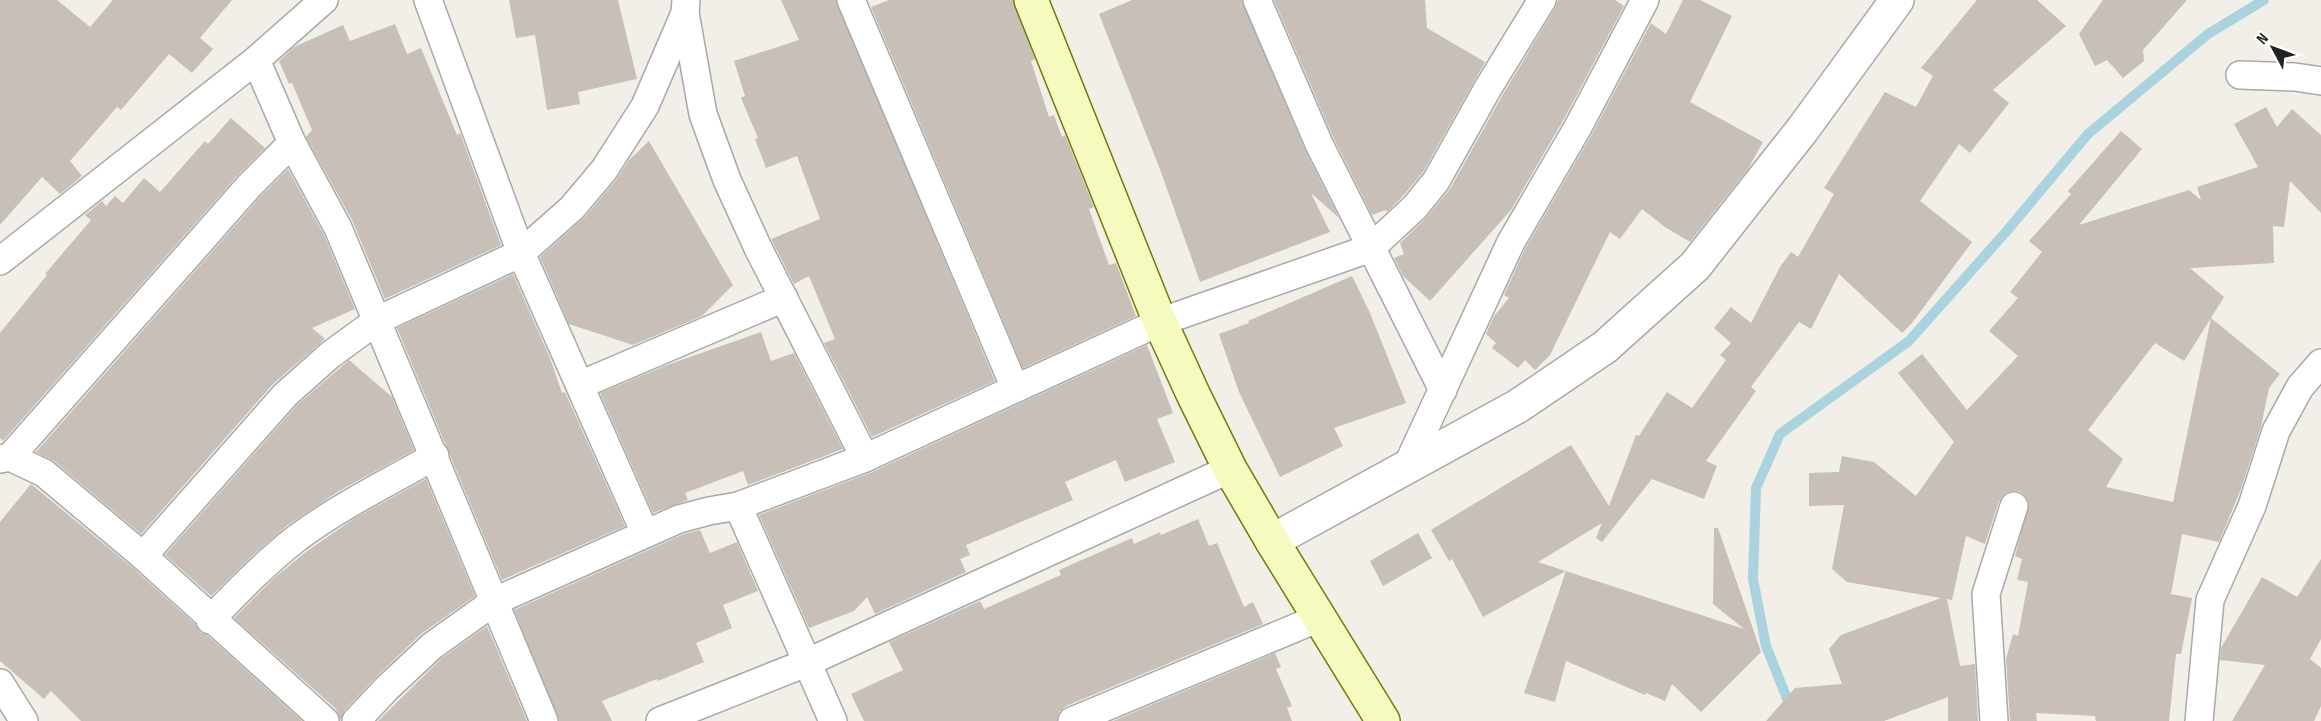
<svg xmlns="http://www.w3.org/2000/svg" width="2321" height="721" font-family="'Sofia Sans Condensed',sans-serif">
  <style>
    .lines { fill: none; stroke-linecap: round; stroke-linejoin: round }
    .stream { stroke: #aad3df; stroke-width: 10 }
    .building { fill: #c7bfb8; fill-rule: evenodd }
    .minor-casing { stroke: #a9a9a9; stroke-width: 30 }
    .tertiary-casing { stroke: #a9a9a9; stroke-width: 36 }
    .secondary-casing { stroke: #707d05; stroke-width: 36 }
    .minor { stroke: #fff; stroke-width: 27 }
    .tertiary { stroke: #fff; stroke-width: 33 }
    .secondary { stroke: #f7fabf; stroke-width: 33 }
  </style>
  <rect width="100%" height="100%" fill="#f2efe9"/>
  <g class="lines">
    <polyline class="stream" points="1796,721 1766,646 1753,579 1756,488 1780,434 1909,341 2005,233 2088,134 2208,34 2264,0"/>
  </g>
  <g class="building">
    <polygon points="0,0 57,0 90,27 113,0 232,0 200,38 213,49 192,73 169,54 121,110 117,107 70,161 82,176 60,194 42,177 0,225"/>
    <polygon points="509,0 618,0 637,79 578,92 580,104 547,110 535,35 516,38"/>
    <polygon points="781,0 836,0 995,381 872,437 824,343 835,339 809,276 794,284 771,239 820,219 797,156 766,168 755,139 758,138 741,98 745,96 734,61 799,40"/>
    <polygon points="889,0 1013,0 1035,59 1031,61 1049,117 1054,115 1062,137 1065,135 1094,207 1089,209 1109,265 1116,263 1136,316 1023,368 871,7"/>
    <polygon points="1132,0 1242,0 1305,150 1339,218 1311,193 1330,232 1200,282 1161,172 1099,14"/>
    <polygon points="1274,0 1425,0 1427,28 1485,62 1423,172 1403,196 1387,212 1386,210 1372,215 1333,137"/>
    <polygon points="1558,0 1615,0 1624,6 1564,119 1511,210 1430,301 1403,276 1394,258 1404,254 1400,243 1426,218 1450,189 1502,96 1555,8"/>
    <polygon points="1683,0 1700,0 1732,16 1690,102 1763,142 1748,169 1690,242 1665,227 1642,209 1620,239 1610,232 1550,355 1535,370 1525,360 1518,368 1492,348 1496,343 1486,334 1494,316 1509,298 1504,295 1525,249 1592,134 1651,23 1666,34"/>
    <polygon points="1977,0 2037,0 2066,26 1993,90 2009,103 1970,153 1959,144 1920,201 1972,242 1912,323 1902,333 1839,274 1811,329 1799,322 1751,387 1756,391 1706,461 1717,466 1704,499 1652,479 1602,542 1596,538 1602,523 1538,562 1744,629 1713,604 1714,528 1718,528 1761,652 1701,712 1672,684 1665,701 1646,693 1645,695 1566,661 1555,702 1524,693 1566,571 1483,617 1452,559 1449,561 1431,530 1571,445 1609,506 1636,435 1639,436 1667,392 1692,408 1726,360 1720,355 1731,343 1714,328 1731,307 1751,323 1780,267 1791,252 1798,257 1834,194 1824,188 1885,92 1916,107 1933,76 1921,68"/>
    <polygon points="2103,0 2187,0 2143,50 2144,61 2123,78 2107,60 2095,66 2079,34"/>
    <polygon points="395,24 407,54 421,48 457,135 460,133 501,245 385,299 352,220 306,137 312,130 292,83 289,84 279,61 294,47 343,25 350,41"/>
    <path d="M 2266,107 L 2277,127 L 2292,109 L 2321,135 L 2321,213 L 2290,181 L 2284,227 L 2273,226 L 2274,263 L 2190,268 L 2224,297 L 2211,318 L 2280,374 L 2269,388 L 2261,427 L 2241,489 L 2219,542 L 2182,534 L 2171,594 L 2192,598 L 2181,654 L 2176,654 L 2169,721 L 2096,721 L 2095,716 L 2036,713 L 2037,721 L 2010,721 L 2006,659 L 2013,634 L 2018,636 L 2028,582 L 2017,580 L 2022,559 L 2015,556 L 2029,503 L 2025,495 L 2019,491 L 2011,491 L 2004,494 L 1999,501 L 1985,544 L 1966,536 L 1952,600 L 1947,599 L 1960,666 L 1975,664 L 1978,721 L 1948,721 L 1948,697 L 1884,721 L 1766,721 L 1795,688 L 1842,684 L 1829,649 L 1841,635 L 1941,598 L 1847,582 L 1832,569 L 1844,505 L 1809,506 L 1809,473 L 1839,472 L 1842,456 L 1874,462 L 1916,496 L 1954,442 L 1898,373 L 1922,354 L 1967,410 L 2018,356 L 1989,331 L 2018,298 L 2010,292 L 2042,252 L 2029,241 L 2071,194 L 2068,191 L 2121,131 L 2142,149 L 2079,225 L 2189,190 L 2201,200 L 2197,187 L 2258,167 L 2234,124 ZM 2211,318 L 2173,502 L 2106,487 L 2123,459 L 2088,430 L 2155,343 L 2184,361 Z"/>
    <polygon points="231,118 265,148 238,175 3,441 0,438 0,333 47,275 45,274 91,220 85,215 102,201 106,206 115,196 123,203 144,178 160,192 205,141 208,144"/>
    <polygon points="649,141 733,285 702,316 633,345 569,324 540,257 584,218 616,180 629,160"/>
    <polygon points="288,169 324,235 355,309 312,328 325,339 273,384 141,534 54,461 36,452 261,196"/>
    <polygon points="513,274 550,358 562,393 565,392 625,526 502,580 397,328"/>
    <polygon points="1352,276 1370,313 1406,403 1334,428 1343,446 1280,477 1239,392 1219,334 1249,323 1248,321"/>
    <polygon points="761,332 771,361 794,353 843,449 748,485 743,471 685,493 688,500 653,513 600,393 667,365"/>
    <polygon points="1147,345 1173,413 1157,419 1175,462 1125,482 1116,460 1065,482 1073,500 966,545 970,555 960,559 966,572 875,614 867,597 854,611 809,628 759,515 872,472"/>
    <polygon points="349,360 392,397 414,450 339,491 288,525 252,556 211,596 165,555 296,406"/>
    <polygon points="426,479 475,596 421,634 376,677 345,710 340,721 336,709 234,618 273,579 307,551 355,518"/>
    <polygon points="31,484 133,568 195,624 200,632 207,635 302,721 81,721 51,691 44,699 0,661 0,522"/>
    <polygon points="1198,519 1209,546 1217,543 1244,607 1253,602 1263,624 1066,706 1059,712 1057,721 864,721 851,694 903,670 889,642 980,601 984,609 1061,575 1059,570 1132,538 1134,544 1160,532 1161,535"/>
    <polygon points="700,530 710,553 737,542 758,591 723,605 732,628 696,643 704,662 658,681 657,679 602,701 612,721 559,721 514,610 684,534"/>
    <polygon points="1418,533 1432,558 1383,586 1370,561"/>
    <polygon points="2321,559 2321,639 2310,659 2321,668 2321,706 2314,721 2232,721 2265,665 2220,660 2221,648 2262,577 2297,597"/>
    <polygon points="487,626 527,721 378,721 442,658"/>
    <polygon points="1275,653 1281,667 1276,669 1292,706 1287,708 1292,721 1113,721"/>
  </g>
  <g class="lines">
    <g class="minor-casing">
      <g id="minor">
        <polyline points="324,0 256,60 292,143 338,228 544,721"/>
        <polyline points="428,0 521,253 645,533"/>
        <polyline points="851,0 1015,388"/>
        <polyline points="1257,0 1319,144 1443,390"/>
        <polyline points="685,13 703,114 727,180 758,248 865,458"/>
        <polyline points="2240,75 2295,77 2321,81"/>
        <polyline points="0,261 256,60"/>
        <polyline points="580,385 784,298"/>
        <polyline points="10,457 250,185 292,143"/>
        <polyline points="0,459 10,457 44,473 143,556 325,721"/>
        <polyline points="1407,466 1511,242 1578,127 1645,0"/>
        <polyline points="738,506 865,458 1160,322 1371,248 1415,207 1436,181 1488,88 1542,0"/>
        <polyline points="143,556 285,395 330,355 378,320 521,253 572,208 604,170 645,106 685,13 686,0"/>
        <path d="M 210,620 C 238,591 265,563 297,538 C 340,506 389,482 435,456"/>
        <polyline points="0,683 24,721"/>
        <polyline points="356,721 387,688 432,646 495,601 679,519 709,511 738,506 833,721"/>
        <polyline points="660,721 806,663 1230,469"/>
        <polyline points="1072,721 1319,618"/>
        <polyline points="1994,721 1986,594 2014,506"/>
        <polyline points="2199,721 2210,600 2252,506 2276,431 2300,387 2321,363"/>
      </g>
    </g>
    <g class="tertiary-casing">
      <polyline id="tertiary" points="1272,541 1518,406 1605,347 1695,266 1803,129 1897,0"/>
    </g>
    <g class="secondary-casing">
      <polyline id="secondary" points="1031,0 1160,322 1194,396 1230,469 1272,541 1383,721"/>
    </g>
    <use href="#minor" class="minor"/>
    <use href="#tertiary" class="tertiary"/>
    <use href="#secondary" class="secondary"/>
  </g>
  <g transform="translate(2273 48) rotate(311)" stroke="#ffffff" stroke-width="4.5" paint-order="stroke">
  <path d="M0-4.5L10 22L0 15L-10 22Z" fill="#222222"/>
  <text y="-9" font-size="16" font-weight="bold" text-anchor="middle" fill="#222222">N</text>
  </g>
</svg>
